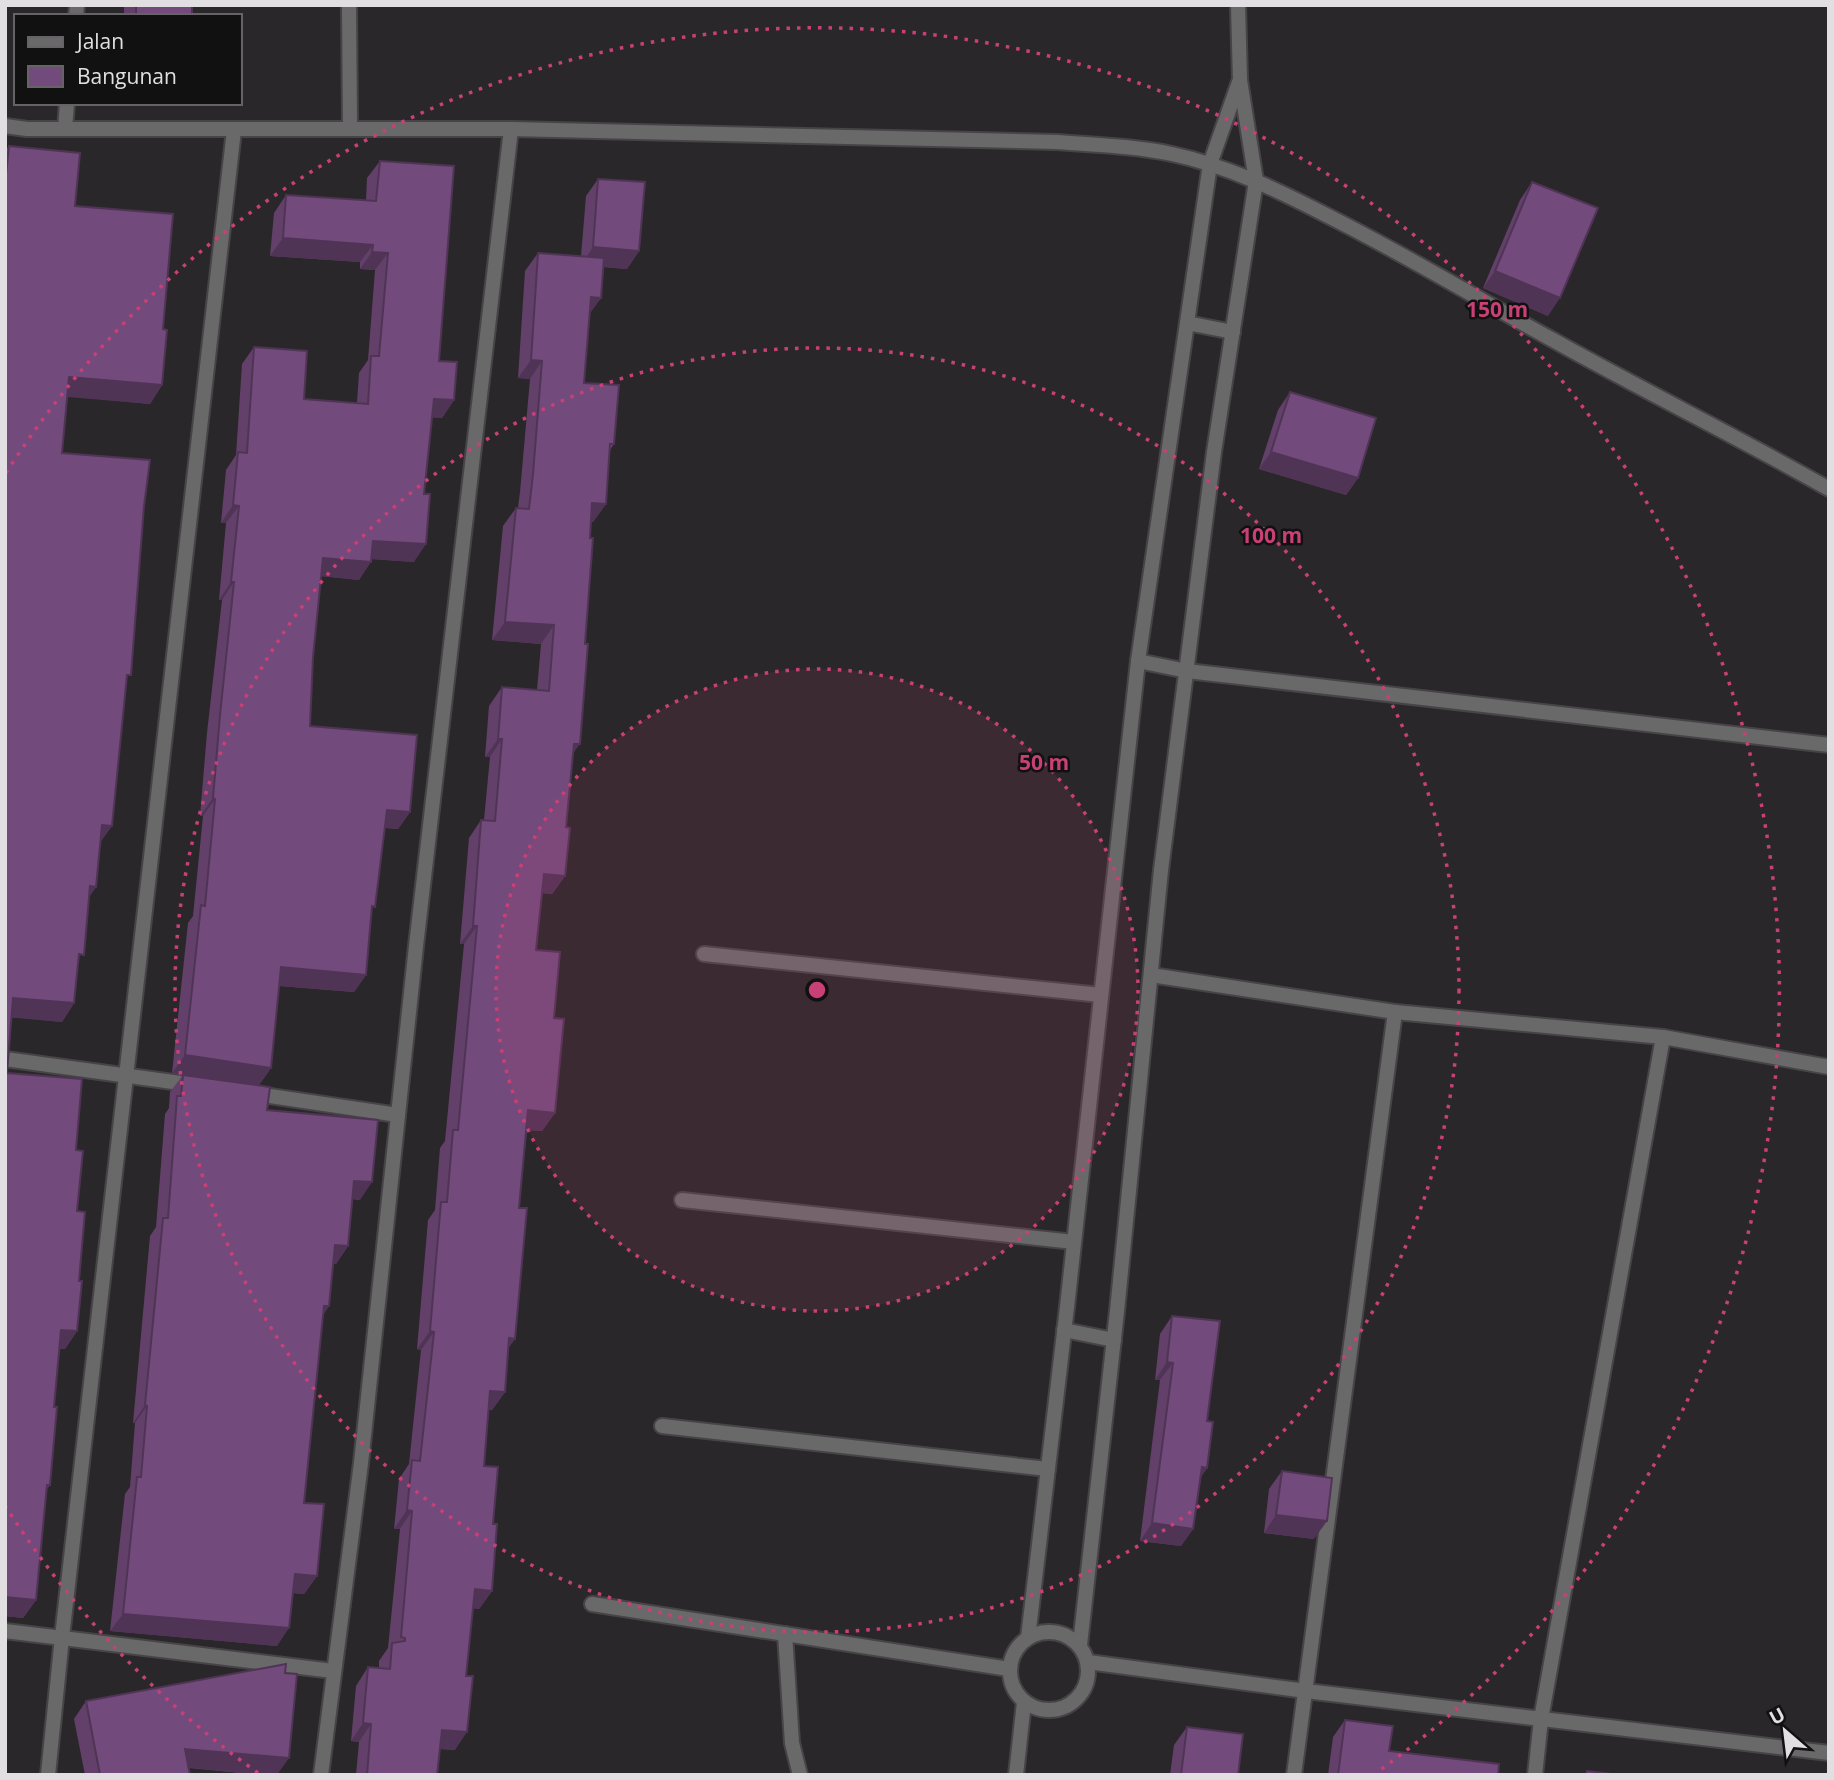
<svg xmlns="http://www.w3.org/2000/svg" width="1834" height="1780" font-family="'Open Sans',sans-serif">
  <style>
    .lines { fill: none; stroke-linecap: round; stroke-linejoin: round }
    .lane-casing { stroke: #474447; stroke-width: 18 }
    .street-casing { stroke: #474447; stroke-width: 18 }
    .lane { stroke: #6a696a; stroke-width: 14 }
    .street { stroke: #6a696a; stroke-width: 14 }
    .wall { fill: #62406a }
    .shaded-wall { fill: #503456 }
    .building { fill: #724a7b; stroke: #503456; stroke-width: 2 }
    .ring { fill: none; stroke: #c84076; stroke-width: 3.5; stroke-dasharray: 3.5 7 }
    .centre { fill: #c84076; stroke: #121112; stroke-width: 3.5 }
    .ring-label { font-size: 21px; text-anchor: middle; font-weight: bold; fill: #c84076; stroke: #121112; stroke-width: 5; stroke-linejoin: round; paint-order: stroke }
  </style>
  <rect width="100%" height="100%" fill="#2a272a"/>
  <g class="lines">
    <g class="lane-casing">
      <g id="lane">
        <polyline points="592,1604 1009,1669"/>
        <polyline points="785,1634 792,1743 800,1775"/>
      </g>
    </g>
    <g class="street-casing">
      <g id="street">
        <polyline points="349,5 350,127"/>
        <polyline points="76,16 77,5"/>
        <path d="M 5,126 L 27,129 L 511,129 L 1056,142 C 1095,145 1134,146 1172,154 C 1228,166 1280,191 1330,217 C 1406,255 1478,299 1553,340 C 1644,391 1738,437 1829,489"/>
        <polyline points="65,129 67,103"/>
        <polyline points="1187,323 1233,332"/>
        <polyline points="1138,661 1187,671 1829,745"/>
        <polyline points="704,954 1101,995"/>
        <polyline points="1151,975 1395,1012 1663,1037 1829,1067"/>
        <polyline points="5,1059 195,1085"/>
        <polyline points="250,1093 398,1115"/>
        <polyline points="682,1200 1074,1242"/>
        <polyline points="1064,1330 1114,1340"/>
        <polyline points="662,1426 1048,1469"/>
        <polyline points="5,1631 333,1671"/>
        <circle cx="1049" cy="1671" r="39"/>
        <polyline points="1028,1638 1067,1307 1138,661 1210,164 1239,82"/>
        <polyline points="1080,1645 1117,1311 1161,870 1214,452 1256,181 1240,80 1238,5"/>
        <polyline points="1088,1662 1306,1691 1829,1753"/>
        <polyline points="48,1775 62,1637 234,130"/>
        <polyline points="321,1775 361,1463 416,946 511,129"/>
        <polyline points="1016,1775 1024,1702"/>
        <polyline points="1294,1775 1395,1012"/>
        <polyline points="1535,1775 1541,1719 1663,1037"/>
      </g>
    </g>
    <use href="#lane" class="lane"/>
    <use href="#street" class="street"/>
  </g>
  <g class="wall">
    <rect x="124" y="5" width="68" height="11"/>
    <polygon points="9,146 75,206 163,329 162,385 150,404 67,396 62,453 144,506 112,826 100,842 96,887 89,897 78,963 74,1003 62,1022 12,1017 7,1073 76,1150 79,1281 77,1331 65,1349 59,1349 54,1407 50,1485 47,1489 36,1600 23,1618 5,1616 5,151"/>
    <polygon points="380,161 439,361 454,400 442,418 432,417 414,562 371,559 359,580 321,576 313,657 310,726 410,812 398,829 385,828 371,912 366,975 354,992 279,986 271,1068 259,1085 267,1110 360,1200 353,1199 348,1246 336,1264 333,1264 329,1306 323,1315 304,1503 317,1576 304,1594 293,1593 277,1646 110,1631 125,1494 130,1487 135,1423 133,1423 150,1236 156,1227 165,1114 169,1108 170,1092 183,1075 172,1073 188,923 193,916 203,816 200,816 207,733 222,600 219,600 226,523 221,523 226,470 236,455 242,364 254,347 304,399 357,403 359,373 368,360 375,270 360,269 360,262 270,256 274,213 286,195 366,201 367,178"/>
    <polygon points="598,179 639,251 627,269 603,267 601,298 589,314 584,383 614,444 610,450 606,504 593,522 591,522 573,755 566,827 565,876 552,894 542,893 536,950 554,1018 555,1113 542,1131 527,1130 519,1208 515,1339 508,1348 505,1392 492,1410 489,1410 484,1466 493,1524 492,1591 479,1609 473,1608 455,1750 440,1749 438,1775 356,1775 359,1742 351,1741 356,1686 368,1667 379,1668 379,1661 388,1648 400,1529 394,1529 399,1479 409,1464 421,1350 417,1349 428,1220 435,1210 440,1148 445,1141 464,944 460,944 469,838 481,820 484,820 490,757 485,757 489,706 502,687 537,690 541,644 492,640 503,526 516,508 518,508 520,492 530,379 518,378 525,271 538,253 581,256 586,196"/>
    <polygon points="1532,182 1548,316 1483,288 1520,200"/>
    <polygon points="1290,392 1358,478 1346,495 1259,469 1278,410"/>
    <polygon points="1172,1316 1207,1421 1207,1468 1201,1477 1193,1529 1181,1546 1140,1541 1160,1380 1155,1380 1160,1334"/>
    <polygon points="1282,1471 1314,1539 1264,1533 1269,1489"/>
    <polygon points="86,1701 262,1775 189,1768 190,1775 85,1775 74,1719"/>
    <polygon points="1345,1720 1389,1751 1498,1775 1328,1775 1333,1737"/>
    <polygon points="1187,1727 1238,1775 1170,1775 1174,1745"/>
  </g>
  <g class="shaded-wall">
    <polygon points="283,238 373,245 360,262 270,256"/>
    <polygon points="593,247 639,251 627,269 581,265"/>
    <polygon points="372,252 388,253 375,270 360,269"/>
    <polygon points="1495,271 1560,298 1548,316 1483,288"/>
    <polygon points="591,297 601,298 588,316"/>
    <polygon points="531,360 542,361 530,379 518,378"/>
    <polygon points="69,377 162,385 150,404 56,396"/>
    <polygon points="434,399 454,400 442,418 421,417"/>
    <polygon points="1271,452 1358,478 1346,495 1259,469"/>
    <polygon points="592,503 606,504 593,522 580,521"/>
    <polygon points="233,505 239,506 226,523 221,523"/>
    <polygon points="373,541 426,544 414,562 360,558"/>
    <polygon points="323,558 371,562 359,580 310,575"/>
    <polygon points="231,582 234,582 222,600 219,600"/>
    <polygon points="505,622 554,625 541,644 492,640"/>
    <polygon points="498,739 502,739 490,757 485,757"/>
    <polygon points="574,744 580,744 567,762"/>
    <polygon points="213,798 215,799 203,816 200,816"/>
    <polygon points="387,810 410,812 398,829 375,827"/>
    <polygon points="102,825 112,826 99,844"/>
    <polygon points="544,874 565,876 552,894 531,892"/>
    <polygon points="90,886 96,887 83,905"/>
    <polygon points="473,926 477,926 464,944 460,944"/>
    <polygon points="281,967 366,975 354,992 268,985"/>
    <polygon points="13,998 74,1003 62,1022 5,1017"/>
    <polygon points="185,1055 271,1068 259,1085 172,1073"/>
    <polygon points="528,1110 555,1113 542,1131 516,1129"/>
    <polygon points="354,1181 372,1182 360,1200 342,1198"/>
    <polygon points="335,1245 348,1246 336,1264 322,1263"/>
    <polygon points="324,1306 329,1306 317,1324"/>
    <polygon points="61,1330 77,1331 65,1349 48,1348"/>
    <polygon points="430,1331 434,1332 421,1350 417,1349"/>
    <polygon points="509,1338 515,1339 502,1357"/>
    <polygon points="1167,1362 1173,1363 1160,1380 1155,1380"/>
    <polygon points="490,1391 505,1392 492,1410 478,1409"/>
    <polygon points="145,1405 147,1406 135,1423 133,1423"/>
    <polygon points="1202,1467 1207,1468 1195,1485"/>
    <polygon points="407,1510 412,1511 400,1529 394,1529"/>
    <polygon points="1276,1515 1327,1521 1314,1539 1264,1533"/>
    <polygon points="1152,1523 1193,1529 1181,1546 1140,1541"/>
    <polygon points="295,1574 317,1576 304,1594 282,1592"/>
    <polygon points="475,1589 492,1591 479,1609 462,1607"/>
    <polygon points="5,1597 36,1600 23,1618 5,1616"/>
    <polygon points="123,1614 289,1628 277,1646 110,1631"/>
    <polygon points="363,1723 371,1724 359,1742 351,1741"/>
    <polygon points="442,1730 467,1732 455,1750 429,1748"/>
    <polygon points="185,1749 289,1758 277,1775 262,1775 173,1766"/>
  </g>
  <g class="building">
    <rect x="136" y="5" width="56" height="11"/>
    <polygon points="9,146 80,153 75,206 173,214 163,329 167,330 162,385 69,377 62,453 150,460 144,506 131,675 127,675 112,826 102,825 96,887 90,886 84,955 79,954 74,1003 13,998 7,1073 82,1079 76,1150 83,1151 77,1211 85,1212 79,1281 82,1281 77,1331 61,1330 54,1407 57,1407 50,1485 47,1485 36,1600 5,1597 5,184"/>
    <polygon points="380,161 454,166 439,361 457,362 454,400 434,399 424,494 430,494 426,544 373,541 371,562 323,558 313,657 310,726 417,735 410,812 387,810 375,907 372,906 366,975 281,967 271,1068 185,1055 201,905 205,906 215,799 213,798 220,715 234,582 231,582 239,506 233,505 238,452 247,453 254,347 307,351 304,399 368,404 371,356 379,356 388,253 372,252 373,245 283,238 286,195 376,201"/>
    <polygon points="598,179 645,182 639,251 593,247"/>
    <polygon points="1532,182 1598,208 1560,298 1495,271"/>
    <polygon points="538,253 604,258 601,298 591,297 584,383 619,385 614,444 610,444 606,504 592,503 590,538 593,538 585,644 588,644 580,744 574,744 566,827 570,828 565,876 544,874 536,950 560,952 554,1018 564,1019 555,1113 528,1110 519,1208 527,1208 515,1339 509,1338 505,1392 490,1391 484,1466 498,1467 493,1524 497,1524 492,1591 475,1589 466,1676 473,1676 467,1732 442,1730 437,1775 367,1775 371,1724 363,1723 368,1667 390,1669 392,1643 405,1641 405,1638 401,1637 412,1511 407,1510 412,1460 420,1461 434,1332 430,1331 441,1202 447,1202 453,1130 458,1130 477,926 473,926 481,820 495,821 502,739 498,739 502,687 549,691 554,625 505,622 516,508 529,509 533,474 542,361 531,360"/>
    <polygon points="1290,392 1376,418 1358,478 1271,452"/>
    <polygon points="183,1075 270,1087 267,1110 378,1120 372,1182 354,1181 348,1246 335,1245 329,1306 324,1306 304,1503 324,1504 317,1576 295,1574 289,1628 123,1614 137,1477 141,1477 147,1406 145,1405 163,1218 168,1218 177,1096 181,1096"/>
    <polygon points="1172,1316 1220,1321 1207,1421 1213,1422 1207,1468 1202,1467 1193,1529 1152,1523 1173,1363 1167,1362"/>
    <polygon points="1282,1471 1332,1478 1327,1521 1276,1515"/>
    <polygon points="286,1664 285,1673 297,1674 289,1758 185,1749 190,1775 100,1775 86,1701"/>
    <polygon points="1345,1720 1393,1726 1389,1751 1499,1764 1498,1775 1338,1775"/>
    <polygon points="1187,1727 1243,1734 1238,1775 1181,1775"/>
    <polygon points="1587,1771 1619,1775 1586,1775"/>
  </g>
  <circle cx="817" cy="990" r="321" fill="#c84076" fill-opacity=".12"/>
  <g class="ring">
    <circle cx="817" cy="990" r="321"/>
    <circle cx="817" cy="990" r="642"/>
    <path d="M258 1773A962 962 0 0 1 6 1507M6 473A962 962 0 1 1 1376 1773"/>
  </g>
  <circle cx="817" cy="990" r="10" class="centre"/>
  <g class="ring-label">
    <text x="1497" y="317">150 m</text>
    <text x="1271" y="543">100 m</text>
    <text x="1044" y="770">50 m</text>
  </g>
  <rect width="1834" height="1780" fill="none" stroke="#e1dfe1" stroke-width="14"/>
  <rect x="14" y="14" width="228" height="91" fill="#121112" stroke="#656365" stroke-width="2"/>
  <rect x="28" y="37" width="35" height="10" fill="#6a696a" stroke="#656365" stroke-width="2"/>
  <text x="77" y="49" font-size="21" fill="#e1dfe1">Jalan</text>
  <rect x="28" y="66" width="35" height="21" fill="#724a7b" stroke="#656365" stroke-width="2"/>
  <text x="77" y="84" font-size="21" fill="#e1dfe1">Bangunan</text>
  <g transform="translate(1785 1731) rotate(332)" stroke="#121112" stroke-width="5" paint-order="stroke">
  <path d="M0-5L12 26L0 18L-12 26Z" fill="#e1dfe1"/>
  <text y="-10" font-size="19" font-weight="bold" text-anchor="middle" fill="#e1dfe1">U</text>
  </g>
</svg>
